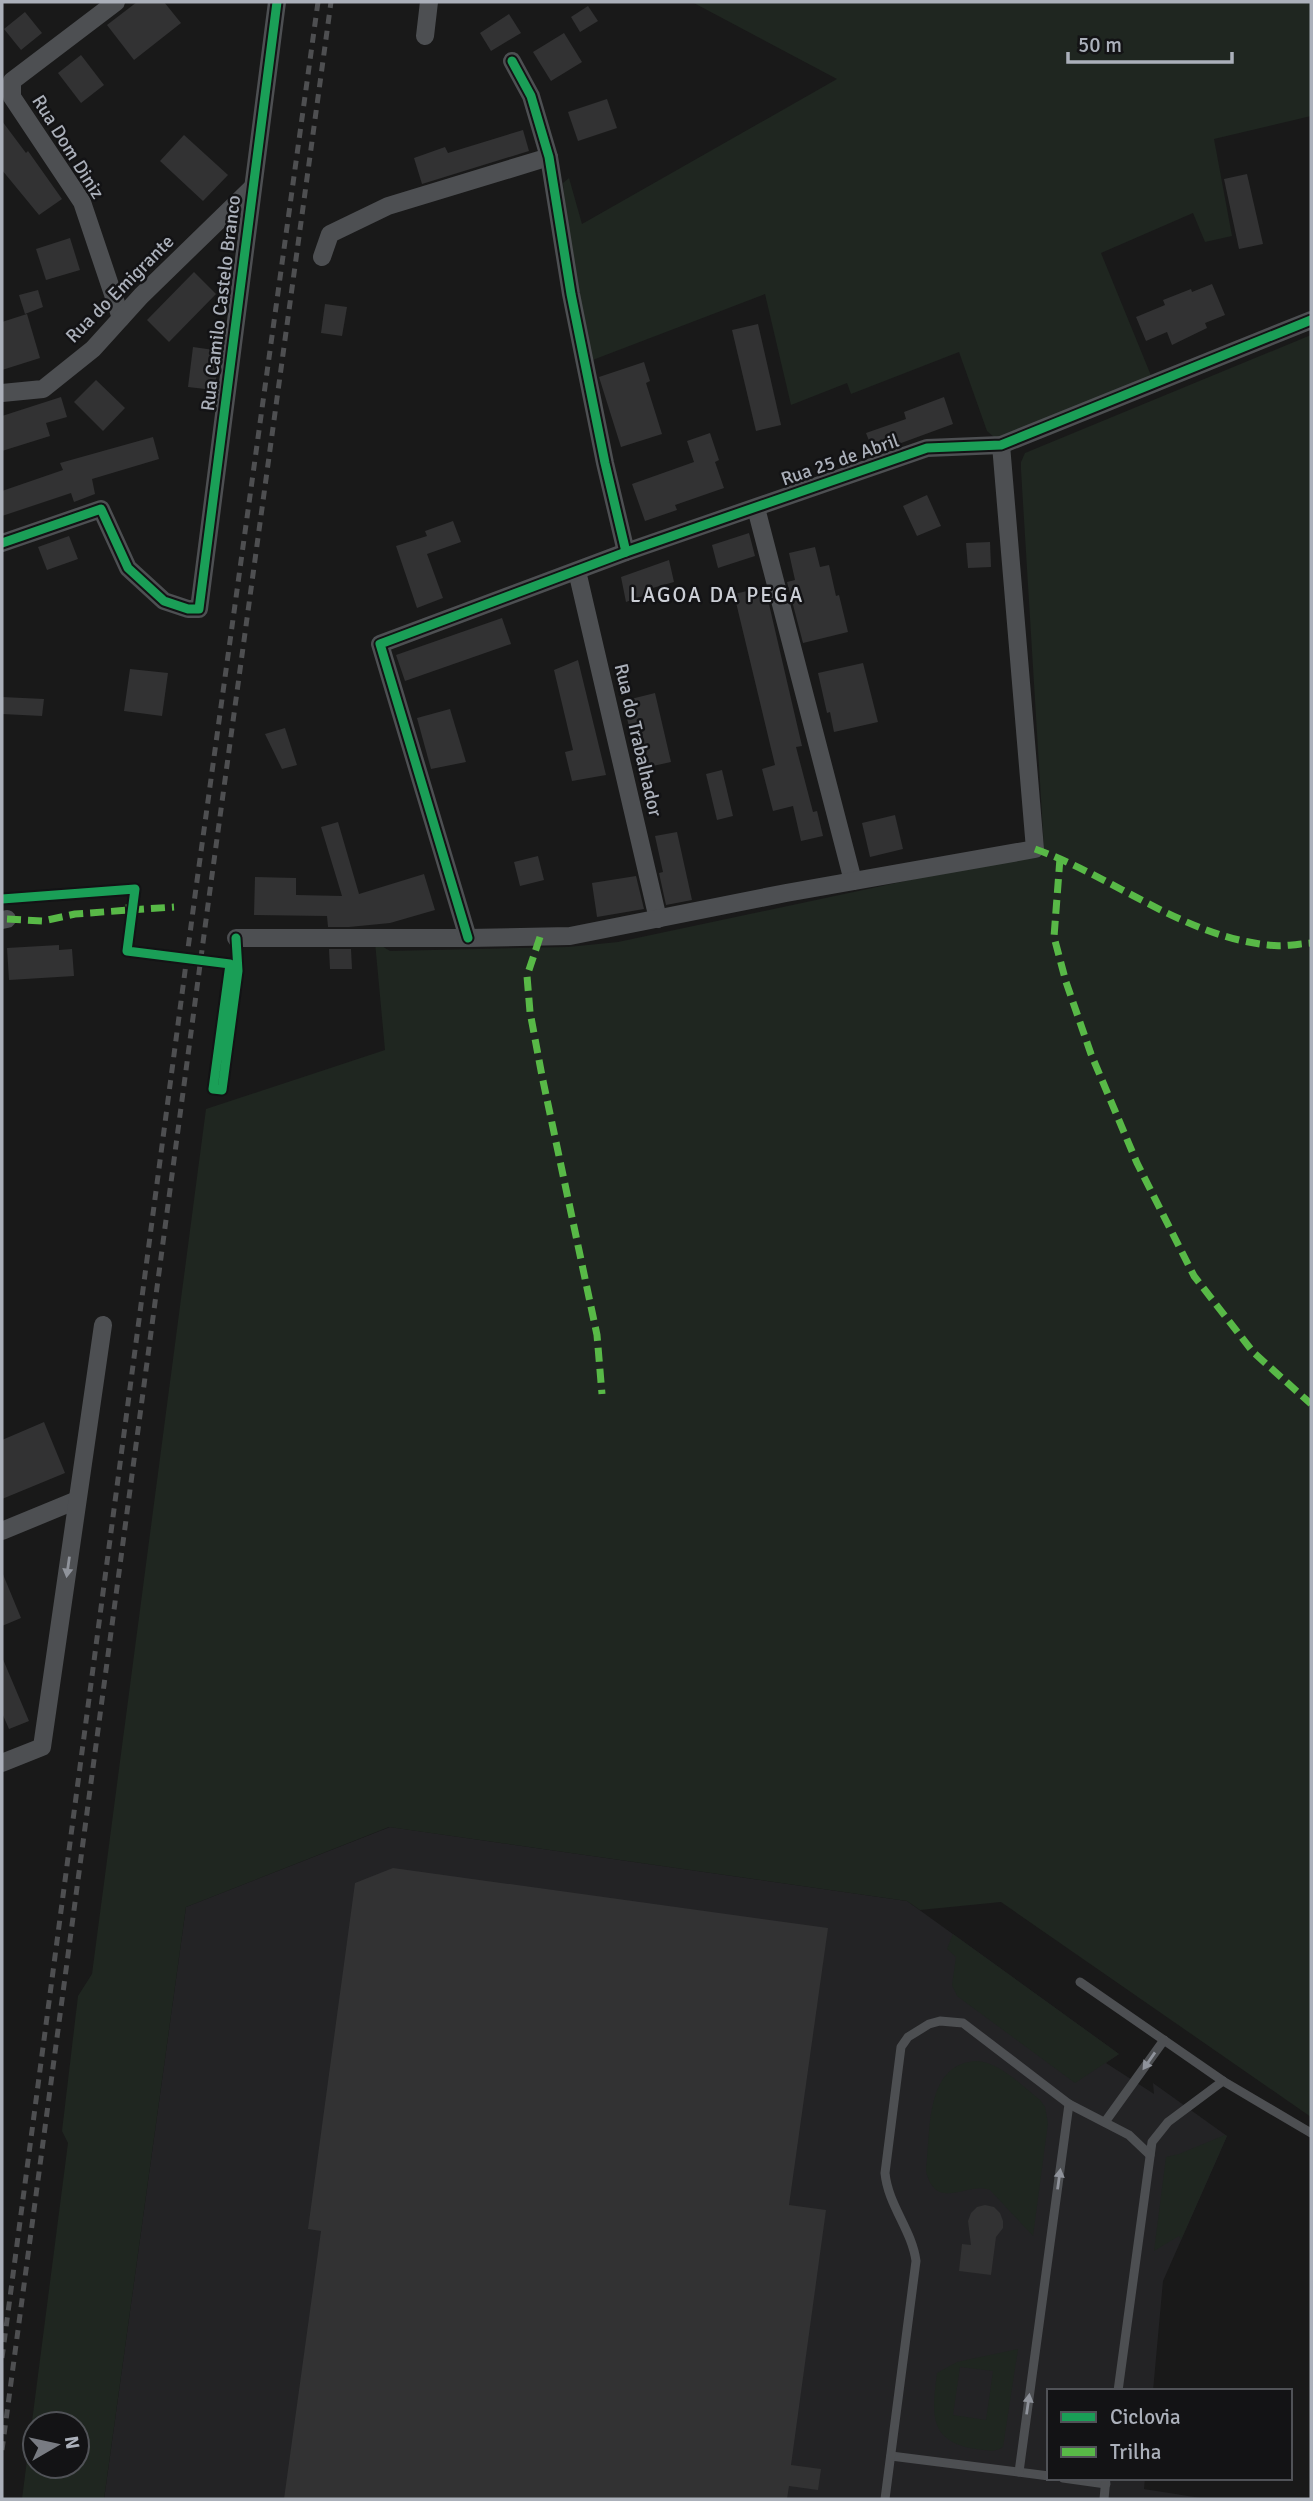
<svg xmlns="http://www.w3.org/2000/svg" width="1313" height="2501" font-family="Signika,sans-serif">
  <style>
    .built { fill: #232325 }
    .green { fill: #1f2620; fill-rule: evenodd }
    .building { fill: #323233 }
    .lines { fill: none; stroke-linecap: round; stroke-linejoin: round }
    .service { stroke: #4d4f52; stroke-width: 9 }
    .minor { stroke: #4d4f52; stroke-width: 18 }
    .rail { stroke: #4e4f51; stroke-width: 5; stroke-dasharray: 9 7; stroke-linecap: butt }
    .quiet { stroke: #58b947; stroke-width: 7; stroke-dasharray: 14 7; stroke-linecap: butt }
    .cycleway-casing { stroke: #131315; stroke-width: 13 }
    .cycleway { stroke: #1a9f57; stroke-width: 9 }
    .oneway { fill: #8f939b }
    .labels { text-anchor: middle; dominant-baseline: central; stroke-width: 5; stroke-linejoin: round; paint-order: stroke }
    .street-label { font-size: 19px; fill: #abb0ba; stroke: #131315 }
    .neighbourhood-label { font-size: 21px; letter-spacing: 2px; fill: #cccfd6; stroke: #131315 }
  </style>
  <rect width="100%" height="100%" fill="#191919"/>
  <polygon class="built" points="390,1827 907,1901 1119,2054 1106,2063 1154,2094 1153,2083 1227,2136 1163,2281 1153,2391 1049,2391 1049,2478 1145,2478 1144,2489 1207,2499 104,2499 186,1907"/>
  <g class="green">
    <polygon points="692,2 1311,2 1311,116 1214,139 1232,236 1205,242 1193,213 1101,253 1152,378 1005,439 994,437 987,431 959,352 851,394 847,383 791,405 765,294 590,361 567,225 563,183 569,178 582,224 837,79"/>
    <path d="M 1311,335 L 1311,2117 L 1001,1902 L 920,1910 L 907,1901 L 389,1827 L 186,1907 L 104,2499 L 22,2499 L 68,2143 L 62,2131 L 78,1996 L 92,1974 L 206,1109 L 385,1050 L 375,942 L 390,951 L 568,947 L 618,942 L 1042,852 L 1044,848 L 1021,470 L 1021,462 L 1025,453 ZM 35,2424 L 77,2424 L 77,2466 L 35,2466 Z"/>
    <polygon points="953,1934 1119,2054 1075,2083 957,1996 952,1985 956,1957 947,1949"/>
    <path d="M 978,2061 C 1002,2064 1022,2086 1040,2100 L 1045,2107 L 1048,2123 L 1033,2236 L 990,2190 C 968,2181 936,2213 926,2171 C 931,2132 924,2062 978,2061 Z"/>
    <polygon points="1225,2135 1227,2136 1181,2240 1179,2236 1154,2251 1166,2157 1179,2154"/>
    <path d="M 1018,2349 L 1003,2447 C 995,2453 987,2450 976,2449 C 928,2442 932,2413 937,2373 L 957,2362 ZM 960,2367 L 993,2371 L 986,2420 L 953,2415 Z"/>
  </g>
  <g class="building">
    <polygon points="137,2 164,2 181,23 134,60 107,25"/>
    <polygon points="588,6 598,21 580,32 571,17"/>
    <polygon points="25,12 42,33 21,50 4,29"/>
    <polygon points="509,14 521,33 491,51 480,33"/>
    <polygon points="564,33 582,62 551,81 533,52"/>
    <polygon points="81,55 104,85 81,103 58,73"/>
    <polygon points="607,99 617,128 578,141 568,112"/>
    <polygon points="2,121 26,153 28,151 62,199 39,215 2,170"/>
    <polygon points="523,130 529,151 422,184 414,158 445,147 448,153"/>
    <polygon points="184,135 228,175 203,201 160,161"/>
    <polygon points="1247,174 1263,244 1239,249 1224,179"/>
    <polygon points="70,238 80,270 46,280 36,249"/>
    <polygon points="194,272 216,294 169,342 147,320"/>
    <polygon points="1212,284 1225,315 1205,323 1207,328 1172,345 1167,332 1146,341 1136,317 1165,305 1163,300 1191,289 1192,292"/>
    <polygon points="38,290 43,307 25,314 19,295"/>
    <polygon points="325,304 347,307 342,336 321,333"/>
    <polygon points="27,314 40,358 2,370 2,322"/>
    <polygon points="758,324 781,425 756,431 732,330"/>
    <polygon points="193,347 221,351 214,390 188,387"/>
    <polygon points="644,362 650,381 646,383 662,434 621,447 599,377"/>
    <polygon points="96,380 125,408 103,431 74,402"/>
    <polygon points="61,397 67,417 46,423 50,436 2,451 2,416"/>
    <polygon points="944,397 953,424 874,453 866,433 906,419 904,412"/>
    <polygon points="710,433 719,460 715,462 724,488 675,505 677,510 645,521 632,484 694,462 687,441"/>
    <polygon points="153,437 159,459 92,479 95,494 74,502 71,493 2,516 2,491 63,470 60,463"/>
    <polygon points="927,495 941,526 917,536 903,506"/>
    <polygon points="453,521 461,542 427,554 443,598 417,608 396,546 427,536 425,531"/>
    <polygon points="749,533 755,556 718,568 712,545"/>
    <polygon points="69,536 78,559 47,570 38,547"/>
    <polygon points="990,542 991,567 968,568 966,543"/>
    <polygon points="815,547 820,567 829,565 836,596 839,595 848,632 803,643 787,582 795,580 789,553"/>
    <polygon points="669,560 674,582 649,589 651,593 626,602 621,577"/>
    <polygon points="765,587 802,746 796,747 813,812 817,811 823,836 801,841 793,806 773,811 762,769 775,765 734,594"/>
    <polygon points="502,618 511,644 405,681 396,655"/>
    <polygon points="578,660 606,775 572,781 565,752 573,750 554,670"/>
    <polygon points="863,663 878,722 834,732 830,712 827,713 818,673"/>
    <polygon points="130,669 168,673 162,716 124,711"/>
    <polygon points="655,693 671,762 639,769 623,701"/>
    <polygon points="2,697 44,699 42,716 2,714"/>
    <polygon points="450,709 466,762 431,769 417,718"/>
    <polygon points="285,728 297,765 282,769 265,734"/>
    <polygon points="722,770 733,816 717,820 706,774"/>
    <polygon points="895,815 903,849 870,857 862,823"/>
    <polygon points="338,822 359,894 424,874 435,910 390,923 349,927 328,927 327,916 254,915 255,877 296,878 296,895 342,896 321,827"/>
    <polygon points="677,832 692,900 666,905 659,873 663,872 655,836"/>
    <polygon points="538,856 544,880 520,886 514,862"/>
    <polygon points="636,876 644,909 597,917 592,883"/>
    <polygon points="59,945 59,950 72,949 74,976 9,980 7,948"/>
    <polygon points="329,949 351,949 352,969 330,969"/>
    <polygon points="44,1422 65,1473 2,1499 2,1440"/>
    <polygon points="2,1572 21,1618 2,1626"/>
    <polygon points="2,1657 29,1721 9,1729 2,1713"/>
    <polygon points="393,1868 828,1928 789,2205 826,2210 791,2465 821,2469 818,2490 789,2486 787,2499 284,2499 321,2231 308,2229 355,1883"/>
    <polygon points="985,2205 994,2207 1000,2213 1003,2221 1003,2228 996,2237 991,2275 959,2271 962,2244 971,2245 968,2221 971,2213 977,2207"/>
  </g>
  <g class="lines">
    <g class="service">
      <polyline points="1080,1982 1223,2081 1311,2133"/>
      <polyline points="1105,2122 1164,2040"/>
      <polyline points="1118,2391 1152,2142 1168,2122 1223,2081"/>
      <polyline points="891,2456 1049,2476"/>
      <polyline points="1019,2472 1069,2104"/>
      <polyline points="1063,2478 1106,2484"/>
      <path d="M 885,2499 L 916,2261 C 912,2230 888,2205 885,2173 L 901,2047 L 908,2037 L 929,2024 L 940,2021 L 963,2023 L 1069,2104 L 1129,2135 L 1150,2155"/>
      <polyline points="1104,2499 1106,2478"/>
    </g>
    <g class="minor">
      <polyline points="116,2 12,81 12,97 82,202 121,318"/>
      <polyline points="425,36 429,2"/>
      <polyline points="512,61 531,96 549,157 571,294 605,463 626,552"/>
      <polyline points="322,257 330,234 388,206 549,157"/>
      <polyline points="2,393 43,389 93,349 141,296 253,187"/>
      <polyline points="756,508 853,881"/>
      <polyline points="2,543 101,509 128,568 164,601 188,609 199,609 277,2"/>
      <polyline points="577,571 658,919"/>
      <polyline points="2,920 7,919"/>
      <polyline points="236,938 468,938 570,936 786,893 1035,849 1001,445"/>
      <polyline points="468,938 380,644 626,552 927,448 1001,445 1311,320"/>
      <polyline points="2,1531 77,1500"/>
      <polyline points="2,1763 42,1747 103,1325"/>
    </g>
    <g class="rail">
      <polyline points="2,2358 196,888 318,2"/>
      <polyline points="2,2450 210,890 331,2"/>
    </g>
    <g class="quiet">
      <path d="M 1035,849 C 1114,877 1183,936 1268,945 C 1282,947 1297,944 1311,943"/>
      <polyline points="1060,858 1054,937 1066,982 1091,1054 1137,1163 1194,1276 1253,1352 1311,1404"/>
      <polyline points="130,910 174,907"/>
      <polyline points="7,919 43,921 75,914 130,910 129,904"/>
      <polyline points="540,937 527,976 530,1012 542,1076 597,1335 602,1394"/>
    </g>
    <g class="cycleway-casing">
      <g id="cycleway">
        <polyline points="512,61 531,96 549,157 571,294 605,463 626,552"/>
        <polyline points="2,543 101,509 128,568 164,601 188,609 199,609 277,2"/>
        <polyline points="2,899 135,889 127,951 230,964 213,1089 222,1090 238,971 236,938"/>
        <polyline points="468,938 380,644 626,552 927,448 1001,445 1311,320"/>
      </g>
    </g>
    <use href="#cycleway" class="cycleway"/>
  </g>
  <defs><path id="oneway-solid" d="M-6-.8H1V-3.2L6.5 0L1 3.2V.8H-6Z" transform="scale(1.75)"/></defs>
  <g class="oneway">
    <use href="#oneway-solid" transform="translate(68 1567) rotate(98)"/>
    <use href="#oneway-solid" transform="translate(1149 2061) rotate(125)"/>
    <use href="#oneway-solid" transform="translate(1059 2179) rotate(-82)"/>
    <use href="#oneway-solid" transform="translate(1028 2404) rotate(-82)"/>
  </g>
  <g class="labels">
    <g class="street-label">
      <text transform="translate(68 147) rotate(58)">Rua Dom Diniz</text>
      <text transform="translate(120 289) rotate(-45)">Rua do Emigrante</text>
      <text transform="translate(221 303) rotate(-83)">Rua Camilo Castelo Branco</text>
      <text transform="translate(840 460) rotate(-19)">Rua 25 de Abril</text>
      <text transform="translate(638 740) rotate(77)">Rua do Trabalhador</text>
    </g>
    <g class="neighbourhood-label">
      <text x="717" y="595">LAGOA DA PEGA</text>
    </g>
  </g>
  <rect width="1313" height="2501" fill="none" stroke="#abb0ba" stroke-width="7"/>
  <rect x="1047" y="2389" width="245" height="91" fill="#131315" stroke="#505257" stroke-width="2"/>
  <rect x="1061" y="2412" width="35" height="10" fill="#1a9f57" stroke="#505257" stroke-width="2"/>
  <text x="1110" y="2424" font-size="21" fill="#abb0ba">Ciclovia</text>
  <rect x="1061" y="2447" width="35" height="10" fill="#58b947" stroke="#505257" stroke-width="2"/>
  <text x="1110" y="2459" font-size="21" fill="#abb0ba">Trilha</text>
  <g transform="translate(56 2445) rotate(81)"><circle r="33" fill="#131315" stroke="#505257" stroke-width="2"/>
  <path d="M0-5L12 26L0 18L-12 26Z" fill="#787b82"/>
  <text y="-10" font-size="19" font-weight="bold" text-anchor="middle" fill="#abb0ba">N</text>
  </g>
  <path d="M1068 52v10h164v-10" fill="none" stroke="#abb0ba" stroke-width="3.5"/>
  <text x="1078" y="52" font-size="21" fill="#abb0ba" stroke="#131315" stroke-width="5" paint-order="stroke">50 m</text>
</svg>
